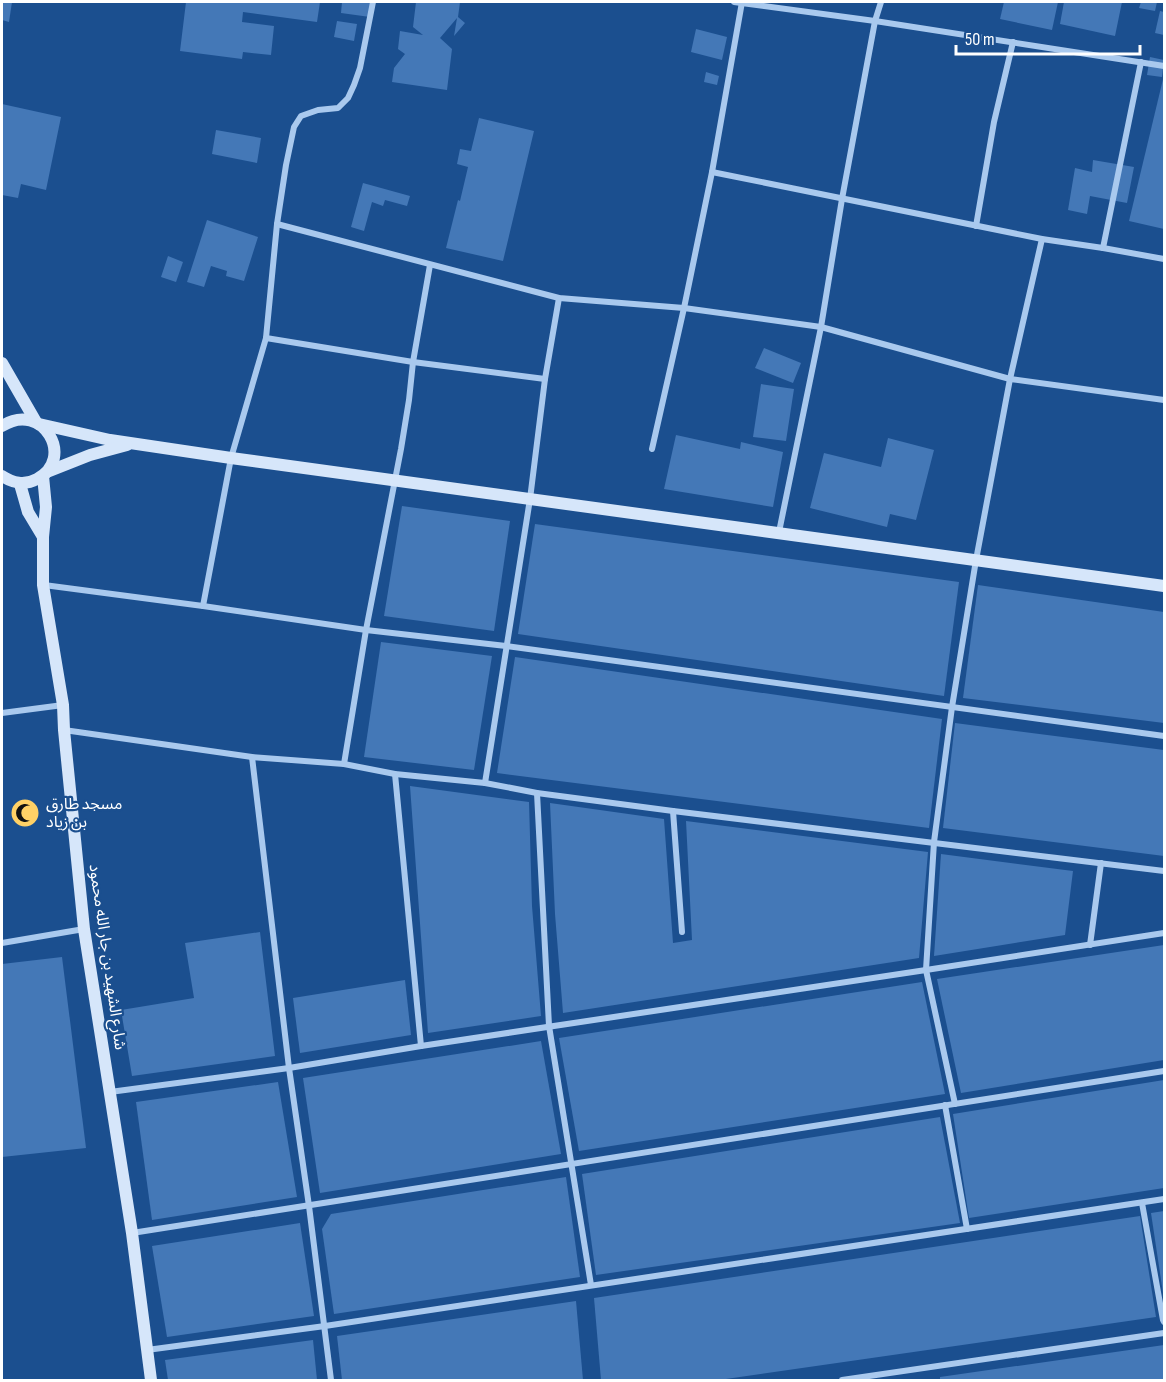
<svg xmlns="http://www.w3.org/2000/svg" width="1166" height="1382" font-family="'Sofia Sans Condensed','Noto Sans Arabic',sans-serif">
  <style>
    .building { fill: #4478b7 }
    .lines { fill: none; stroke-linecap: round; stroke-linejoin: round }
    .street { stroke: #a9c9ee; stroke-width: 6 }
    .secondary { stroke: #d6e6fa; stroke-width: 12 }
    .labels { text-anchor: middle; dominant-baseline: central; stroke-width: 4.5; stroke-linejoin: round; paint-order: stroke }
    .poi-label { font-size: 16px; fill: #fff; stroke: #1b4f8f; text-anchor: start }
    .street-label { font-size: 16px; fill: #fff; stroke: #1b4f8f }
  </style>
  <rect width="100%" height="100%" fill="#1b4f8f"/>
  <g class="building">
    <polygon points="2,2 12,2 9,22 2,20"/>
    <polygon points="186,2 320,2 317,22 243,12 242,22 274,26 271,55 243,52 242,59 180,51"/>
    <polygon points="342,2 372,2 370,17 341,13"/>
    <polygon points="416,2 460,2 458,17 465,23 454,36 457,18 440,38 452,49 447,90 392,82 394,68 405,54 398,49 400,31 423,35 413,27"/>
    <polygon points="1004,2 1058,2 1052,30 1000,19"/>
    <polygon points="1064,2 1122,2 1115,36 1060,24"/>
    <polygon points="1141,2 1157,2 1155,11 1139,8"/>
    <polygon points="1160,11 1164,12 1164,35 1155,33"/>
    <polygon points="337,21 357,24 354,41 334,37"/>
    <polygon points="696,29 727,37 722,60 691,52"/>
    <polygon points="1150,57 1164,60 1162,77 1147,75"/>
    <polygon points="706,72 719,76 717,85 704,82"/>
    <polygon points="1164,75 1164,229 1129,221"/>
    <polygon points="2,104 61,117 46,190 21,184 18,198 2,195"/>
    <polygon points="479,118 534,131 503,261 446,248 458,200 460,201 468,167 457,164 460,149 471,151"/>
    <polygon points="216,130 261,138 257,163 212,154"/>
    <polygon points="1093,160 1134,167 1127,203 1090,196 1087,214 1068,210 1075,168 1092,172"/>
    <polygon points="363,183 410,196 407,206 385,200 383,206 372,202 364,231 351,227"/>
    <polygon points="207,220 258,237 244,281 226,276 227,271 211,266 204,287 187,282"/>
    <polygon points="168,256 183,262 176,282 161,277"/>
    <polygon points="764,348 801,363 793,383 755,368"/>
    <polygon points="761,384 794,389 786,441 753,437"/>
    <polygon points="676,435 740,449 741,442 783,452 773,507 664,489"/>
    <polygon points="888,438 934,450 916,520 890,514 887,527 810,508 824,453 881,467"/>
    <polygon points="402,506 510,521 494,631 384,616"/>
    <polygon points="535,524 959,582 944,696 518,634"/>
    <polygon points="978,585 1164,612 1164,723 963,698"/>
    <polygon points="381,642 492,656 474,770 364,757"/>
    <polygon points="515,657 942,719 929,828 497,773"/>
    <polygon points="955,723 1164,750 1164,856 943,828"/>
    <polygon points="410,786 529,802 532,906 541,1016 428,1033"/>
    <polygon points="550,803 664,819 673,943 692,940 686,821 928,852 919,958 563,1013 555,914"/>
    <polygon points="941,854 1073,871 1065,935 934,956"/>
    <polygon points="260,932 275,1056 132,1076 121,1010 194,998 185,943"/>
    <polygon points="1164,945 1164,1060 961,1093 937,979"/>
    <polygon points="62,957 86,1148 2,1157 2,964"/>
    <polygon points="405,980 411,1035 300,1053 293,998"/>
    <polygon points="922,982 945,1094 579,1151 559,1038"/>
    <polygon points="541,1041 561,1154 320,1193 303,1078"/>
    <polygon points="1164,1080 1164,1188 969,1218 953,1114"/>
    <polygon points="278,1082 297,1197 152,1220 136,1102"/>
    <polygon points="940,1117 960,1223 596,1275 582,1174"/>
    <polygon points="566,1177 580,1277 334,1314 322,1229 331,1214"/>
    <polygon points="1164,1211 1164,1293 1163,1293 1151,1213"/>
    <polygon points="1140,1216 1156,1317 719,1380 601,1380 594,1298"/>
    <polygon points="300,1223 314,1316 167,1337 152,1246"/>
    <polygon points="576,1301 583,1380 342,1380 337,1336"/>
    <polygon points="313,1340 317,1380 168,1380 165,1360"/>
    <polygon points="1164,1345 1164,1380 940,1380 940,1377"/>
  </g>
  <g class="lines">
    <g class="street">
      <polyline points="734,2 875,21 1164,66"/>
      <polyline points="712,172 1042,239 1103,248 1164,259"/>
      <polyline points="277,224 559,298 684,308 821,327 1010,379 1164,400"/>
      <polyline points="976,226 994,122 1013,42"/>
      <polyline points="1103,248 1141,62"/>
      <polyline points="266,338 413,362 545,379"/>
      <polyline points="652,449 684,308 712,172 742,2"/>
      <polyline points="779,532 821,327 842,199 875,21 881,2"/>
      <polyline points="44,585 203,606 366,630 506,646 1164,736"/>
      <polyline points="203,606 231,458 266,338 277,224 286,165 294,127 301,116 318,110 338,108 348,98 354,85 360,68 373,2"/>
      <polyline points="2,713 63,705"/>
      <polyline points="64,730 252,757 344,764 395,774 485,783 537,793 673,811 1164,871"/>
      <polyline points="252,757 289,1068 309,1206 331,1380"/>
      <polyline points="344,764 366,630 401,449 409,400 413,362 430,265"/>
      <polyline points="395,774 421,1046"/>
      <polyline points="485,783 530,499 545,379 559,298"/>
      <polyline points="537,793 549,1026 591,1285"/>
      <polyline points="673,811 682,932"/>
      <polyline points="2,943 84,929"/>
      <polyline points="1090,945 1101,863"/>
      <polyline points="110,1092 289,1068 421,1046 926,970 1164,933"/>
      <polyline points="955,1104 926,970 934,842 952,707 976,560 1010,379 1042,239"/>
      <polyline points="945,1105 967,1229"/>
      <polyline points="1142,1203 1163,1320 1164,1322"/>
      <polyline points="132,1233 1164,1071"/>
      <polyline points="147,1350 325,1326 1164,1199"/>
      <polyline points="842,1380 1164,1333"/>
    </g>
    <g class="secondary">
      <polyline points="2,363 36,422"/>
      <polyline points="39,424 110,440 231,458 1164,586"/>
      <path d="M 2,426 C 43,400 76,459 37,479 C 24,486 13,483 2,476"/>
      <polyline points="47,472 90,455 127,445"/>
      <polyline points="43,476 46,507 43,537 43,585 63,705 64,730 84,929 132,1233 151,1380"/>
      <polyline points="20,484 28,512 43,537"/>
    </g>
  </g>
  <defs>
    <g id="mosque-disc" transform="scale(1.5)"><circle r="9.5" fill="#ffd166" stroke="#1b4f8f"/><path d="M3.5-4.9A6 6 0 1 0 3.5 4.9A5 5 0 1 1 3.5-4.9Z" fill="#111"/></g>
  </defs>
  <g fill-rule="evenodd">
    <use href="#mosque-disc" x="25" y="813"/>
  </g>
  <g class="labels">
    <g class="poi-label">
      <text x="46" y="804">مسجد طارق<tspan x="46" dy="18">بن زياد</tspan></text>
    </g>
    <g class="street-label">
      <text transform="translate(107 957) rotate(82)">شارع الشهيد بن جار الله محمود</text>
    </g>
  </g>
  <rect width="1166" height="1382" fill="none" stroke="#ffffff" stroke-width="6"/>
  <path d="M956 45v9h184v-9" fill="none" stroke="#ffffff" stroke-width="3"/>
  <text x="965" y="45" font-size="18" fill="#ffffff" stroke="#1b4f8f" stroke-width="4.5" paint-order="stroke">50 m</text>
</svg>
